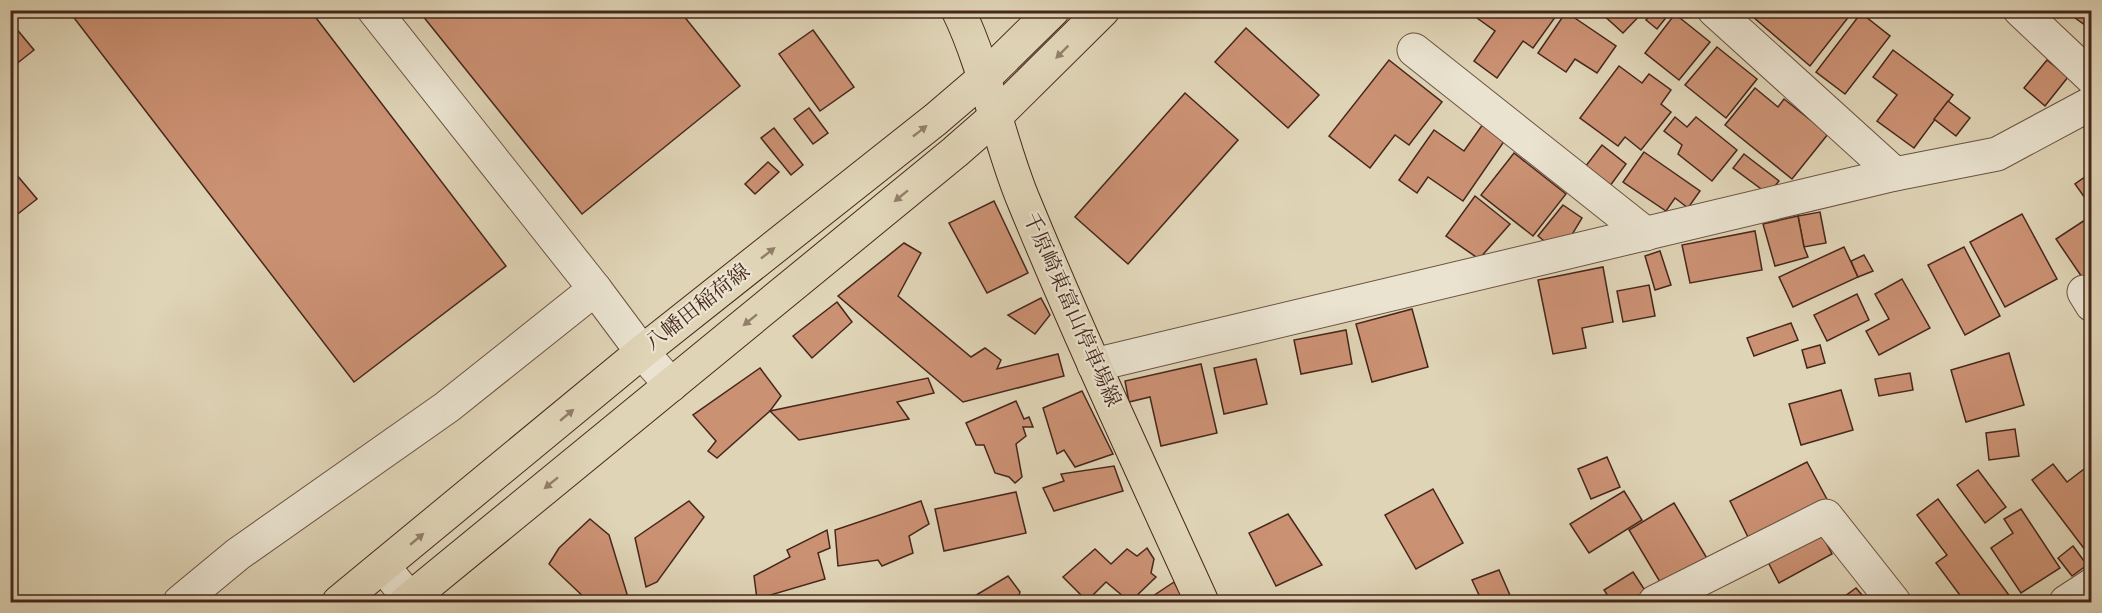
<svg xmlns="http://www.w3.org/2000/svg" width="2102" height="613" font-family="Vollkorn,'Noto Serif JP',serif">
  <style>
    .building { fill: #cb9173; stroke: #47271c; stroke-width: 1.5 }
    .lines { fill: none; stroke-linecap: round; stroke-linejoin: round }
    .minor-casing { stroke: #6d5242; stroke-width: 35 }
    .major-casing { stroke: #47271c; stroke-width: 35 }
    .minor { stroke: #eae3d0; stroke-width: 33 }
    .major { stroke: #dfd4b6; stroke-width: 33 }
    .oneway { fill: #937e69 }
    .labels { text-anchor: middle; dominant-baseline: central; stroke-width: 4.5; stroke-linejoin: round; paint-order: stroke }
    .street-label { font-size: 21px; fill: #47271c; stroke: #eae3d0 }
  </style>
  <rect width="100%" height="100%" fill="#dfd4b6"/>
  <filter id="stains"><feTurbulence type="fractalNoise" baseFrequency=".00333" numOctaves="4"/><feColorMatrix values="0 0 0 0 .2 0 0 0 0 .09 0 0 0 0 .02 0 0 0 .5 -.17"/></filter>
  <radialGradient id="worn" r=".72"><stop offset=".6" stop-color="#630" stop-opacity="0"/><stop offset="1" stop-color="#630" stop-opacity=".3"/></radialGradient>
  <g class="building">
    <polygon points="68,10 310,10 506,266 354,382"/>
    <polygon points="418,10 679,10 740,86 582,214"/>
    <polygon points="1471,10 1548,10 1556,16 1533,48 1523,41 1497,78 1474,61 1495,31 1470,13"/>
    <polygon points="1601,10 1645,10 1623,33 1600,12"/>
    <polygon points="1654,10 1672,10 1657,29 1646,20"/>
    <polygon points="1745,10 1854,10 1810,66"/>
    <polygon points="2064,10 2092,10 2092,30"/>
    <polygon points="1566,12 1616,46 1597,73 1575,59 1566,72 1538,53"/>
    <polygon points="1861,13 1890,36 1845,94 1816,72"/>
    <polygon points="1675,14 1710,42 1679,80 1645,53"/>
    <polygon points="10,21 34,50 10,69"/>
    <polygon points="1246,28 1319,95 1288,128 1215,62"/>
    <polygon points="813,30 854,87 820,111 779,54"/>
    <polygon points="1717,47 1757,79 1726,118 1685,85"/>
    <polygon points="1893,50 1953,95 1914,148 1877,121 1897,95 1873,77"/>
    <polygon points="1389,60 1442,102 1409,145 1395,135 1370,168 1329,136"/>
    <polygon points="2047,60 2068,77 2045,106 2024,88"/>
    <polygon points="1619,66 1642,83 1649,74 1671,90 1661,104 1671,112 1641,150 1625,137 1618,146 1580,118"/>
    <polygon points="1755,88 1778,107 1784,99 1828,134 1792,179 1725,125"/>
    <polygon points="1185,93 1238,140 1128,264 1075,217"/>
    <polygon points="1948,101 1970,118 1956,136 1934,119"/>
    <polygon points="809,108 828,133 813,144 794,119"/>
    <polygon points="1675,117 1687,127 1696,117 1737,150 1712,181 1678,154 1682,145 1664,131"/>
    <polygon points="1483,124 1505,140 1463,201 1428,177 1417,193 1399,180 1434,130 1464,151"/>
    <polygon points="774,128 803,165 791,175 761,138"/>
    <polygon points="1602,145 1626,164 1610,186 1585,167"/>
    <polygon points="1644,152 1700,191 1688,208 1675,198 1666,211 1623,182"/>
    <polygon points="1514,153 1566,194 1533,236 1481,195"/>
    <polygon points="1744,154 1779,181 1768,194 1733,168"/>
    <polygon points="768,162 779,172 755,194 745,184"/>
    <polygon points="10,167 37,199 10,220"/>
    <polygon points="2092,172 2092,208 2075,184"/>
    <polygon points="1475,196 1510,224 1479,259 1446,236"/>
    <polygon points="994,201 1028,273 987,293 949,223"/>
    <polygon points="1563,205 1582,218 1570,238 1549,245 1538,236"/>
    <polygon points="1820,212 1826,243 1804,247 1798,216"/>
    <polygon points="2022,214 2057,279 2005,307 1970,242"/>
    <polygon points="1798,216 1804,247 1808,257 1775,266 1763,224"/>
    <polygon points="2088,218 2092,222 2092,280 2086,283 2056,239"/>
    <polygon points="1755,231 1762,270 1690,283 1682,245"/>
    <polygon points="904,243 921,253 898,296 971,357 985,348 1001,360 997,369 1058,354 1064,376 963,402 838,296"/>
    <polygon points="1844,247 1858,277 1793,307 1779,277"/>
    <polygon points="1964,247 2000,316 1965,335 1928,265"/>
    <polygon points="1660,251 1671,285 1655,290 1645,256"/>
    <polygon points="1864,255 1873,271 1858,277 1851,261"/>
    <polygon points="1603,267 1613,322 1582,328 1586,348 1553,354 1538,280"/>
    <polygon points="1902,279 1930,328 1879,355 1866,331 1889,319 1875,294"/>
    <polygon points="1649,285 1655,316 1623,322 1617,291"/>
    <polygon points="1857,294 1869,320 1827,341 1814,315"/>
    <polygon points="1041,298 1050,315 1035,334 1008,315"/>
    <polygon points="837,302 852,322 812,358 793,336"/>
    <polygon points="1412,309 1428,367 1372,382 1356,324"/>
    <polygon points="1791,323 1798,340 1754,356 1747,338"/>
    <polygon points="1346,330 1352,364 1301,374 1294,340"/>
    <polygon points="1820,345 1825,363 1807,368 1802,350"/>
    <polygon points="2009,353 2024,405 1966,422 1951,370"/>
    <polygon points="1256,359 1267,404 1224,414 1214,368"/>
    <polygon points="1201,364 1217,433 1161,446 1150,397 1129,402 1125,381"/>
    <polygon points="760,368 781,396 770,411 717,458 708,451 716,441 693,415"/>
    <polygon points="1910,373 1913,390 1879,396 1875,379"/>
    <polygon points="928,378 934,393 897,402 909,419 799,440 770,411"/>
    <polygon points="1841,390 1853,430 1801,445 1789,404"/>
    <polygon points="1082,391 1113,454 1075,467 1064,450 1057,454 1043,408"/>
    <polygon points="1016,401 1024,419 1029,417 1033,427 1023,427 1026,436 1016,444 1022,477 1015,483 1009,477 995,473 984,445 976,445 966,423"/>
    <polygon points="2015,429 2019,456 1989,460 1986,433"/>
    <polygon points="1607,457 1620,487 1591,499 1578,469"/>
    <polygon points="1807,462 1830,505 1752,545 1730,501"/>
    <polygon points="2092,463 2092,559 2032,480 2053,464 2067,482"/>
    <polygon points="1114,466 1123,491 1054,511 1043,488 1064,481 1061,474"/>
    <polygon points="1978,470 2006,507 1985,523 1957,485"/>
    <polygon points="1433,489 1463,543 1416,569 1385,515"/>
    <polygon points="1624,491 1642,520 1589,553 1570,524"/>
    <polygon points="1016,492 1026,533 944,551 935,509"/>
    <polygon points="1938,499 2014,602 1965,602 1936,563 1947,555 1917,515"/>
    <polygon points="689,501 704,517 657,582 646,587 635,538"/>
    <polygon points="921,501 929,524 909,536 913,553 882,566 878,560 838,566 835,530"/>
    <polygon points="1674,503 1708,560 1663,587 1629,530"/>
    <polygon points="2021,509 2060,568 2021,593 1991,548 2013,533 2004,519"/>
    <polygon points="1288,514 1322,565 1276,586 1249,533"/>
    <polygon points="590,519 609,535 627,594 619,602 589,602 549,564 559,548"/>
    <polygon points="827,530 830,548 818,553 825,579 757,599 754,576 790,557 787,550"/>
    <polygon points="1821,533 1832,554 1779,583 1768,562"/>
    <polygon points="2073,546 2087,565 2072,576 2058,558"/>
    <polygon points="1147,548 1154,559 1151,573 1156,577 1130,602 1106,582 1087,601 1063,577 1095,549 1111,564 1127,549 1137,556"/>
    <polygon points="1499,570 1513,602 1461,602 1479,595 1472,580"/>
    <polygon points="1633,572 1648,595 1636,602 1612,602 1604,590"/>
    <polygon points="1008,576 1020,592 1017,602 970,602 968,600"/>
    <polygon points="1174,582 1183,599 1178,602 1144,602"/>
    <polygon points="1856,588 1868,602 1837,602"/>
  </g>
  <g class="lines">
    <g class="minor-casing">
      <g id="minor">
        <polyline points="374,10 595,289"/>
        <polyline points="1714,10 1895,174"/>
        <polyline points="2020,10 2092,78"/>
        <polyline points="1414,50 1646,234"/>
        <polyline points="2084,292 2092,305"/>
        <polyline points="1094,365 1895,174 1997,154 2092,103"/>
        <polyline points="383,566 412,602"/>
        <polyline points="180,602 238,554 447,407 595,289 642,352 671,385"/>
        <polyline points="1655,602 1826,516 1894,602"/>
        <polyline points="2066,602 2092,585"/>
      </g>
    </g>
    <g class="major-casing">
      <g id="major">
        <path d="M 958,10 C 988,72 998,141 1025,204 C 1080,338 1142,470 1202,602"/>
        <polyline points="339,602 642,352 936,119 985,77 1053,10"/>
        <polyline points="406,602 955,152 995,117 1103,10"/>
      </g>
    </g>
    <use href="#minor" class="minor"/>
    <use href="#major" class="major"/>
  </g>
  <defs><path id="oneway-solid" d="M-6-.8H1V-3.2L6.5 0L1 3.2V.8H-6Z" transform="scale(1.5)"/></defs>
  <g class="oneway">
    <use href="#oneway-solid" transform="translate(1062 52) rotate(135)"/>
    <use href="#oneway-solid" transform="translate(920 131) rotate(-38)"/>
    <use href="#oneway-solid" transform="translate(901 196) rotate(141)"/>
    <use href="#oneway-solid" transform="translate(768 253) rotate(-38)"/>
    <use href="#oneway-solid" transform="translate(750 320) rotate(141)"/>
    <use href="#oneway-solid" transform="translate(567 415) rotate(-40)"/>
    <use href="#oneway-solid" transform="translate(551 483) rotate(141)"/>
    <use href="#oneway-solid" transform="translate(417 539) rotate(-40)"/>
  </g>
  <g class="labels">
    <g class="street-label">
      <text transform="translate(698 308) rotate(-38)">八幡田稲荷線</text>
      <text transform="translate(1071 310) rotate(66)">千原崎東富山停車場線</text>
    </g>
  </g>
  <rect width="2102" height="613" fill="none" stroke="#dfd4b6" stroke-width="36"/>
  <rect x="12" y="12" width="2078" height="589" fill="none" stroke="#47271c" stroke-width="3"/>
  <rect x="18" y="18" width="2066" height="577" fill="none" stroke="#47271c" stroke-width="1.5"/>
  <rect width="100%" height="100%" filter="url(#stains)"/>
  <rect width="100%" height="100%" fill="url(#worn)"/>
</svg>
